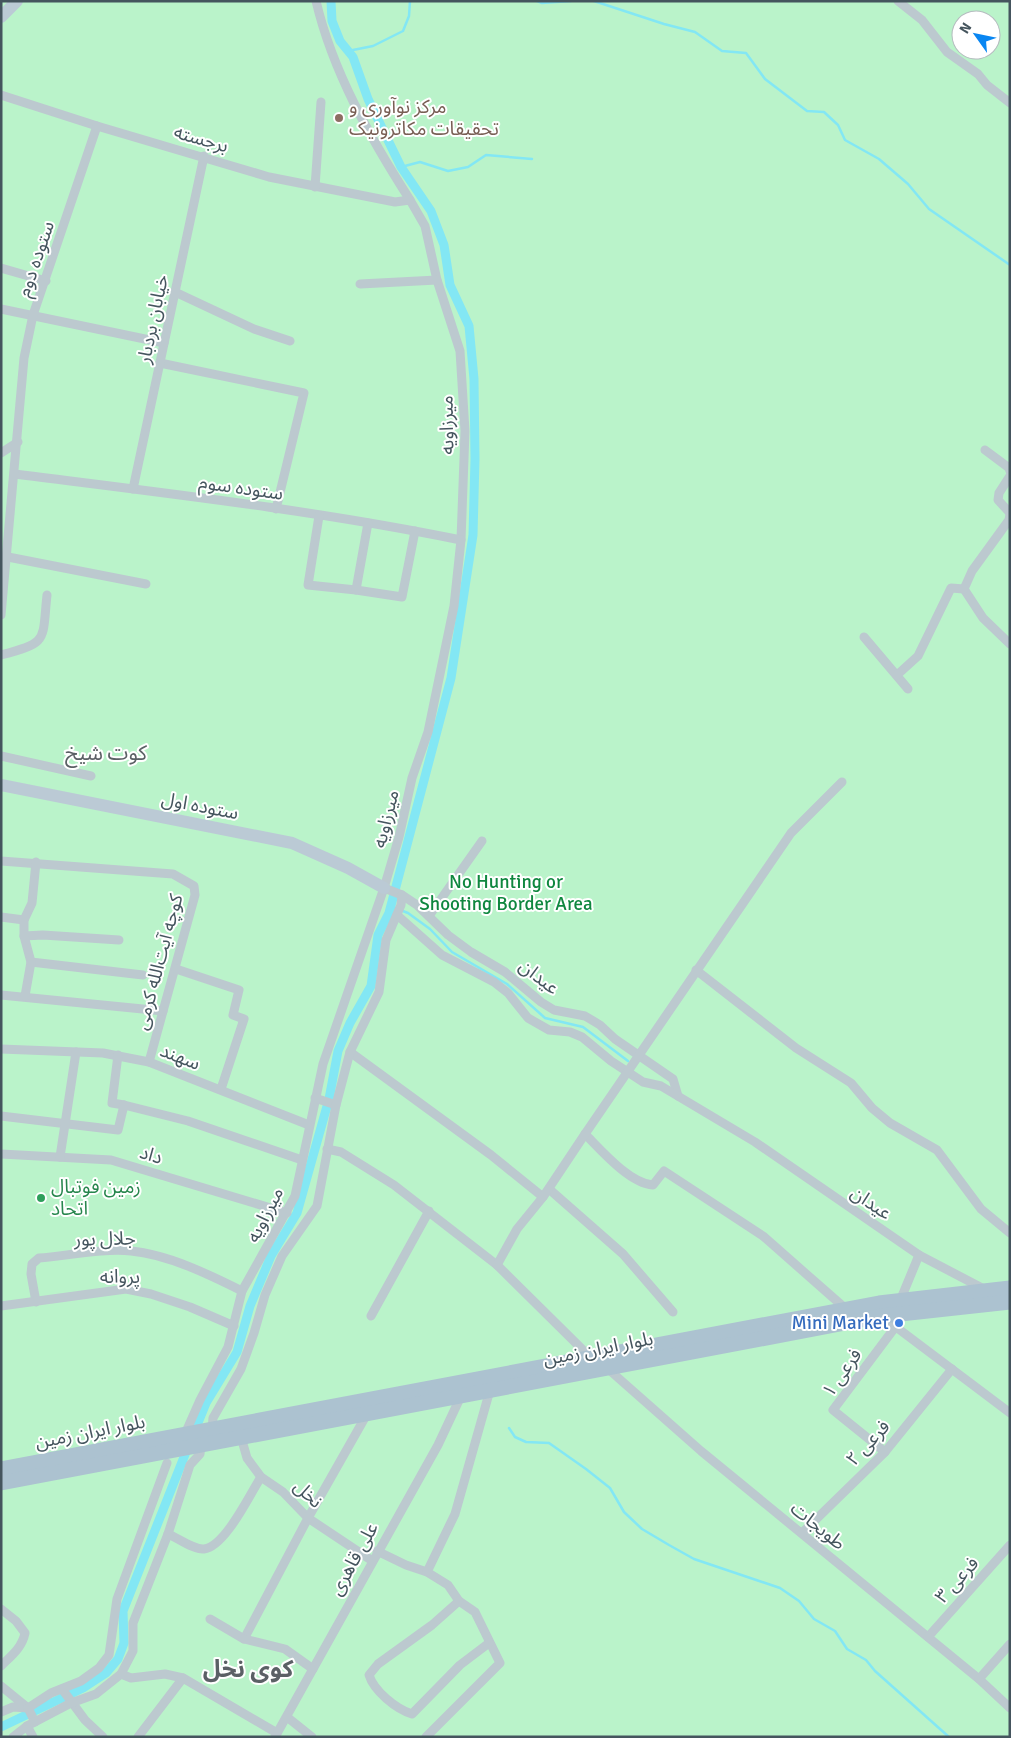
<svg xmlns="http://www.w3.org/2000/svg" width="1011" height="1738" font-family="Signika,'Noto Sans Arabic',sans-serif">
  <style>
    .green { fill: #baf3ca; fill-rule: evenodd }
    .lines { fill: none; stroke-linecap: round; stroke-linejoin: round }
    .stream { stroke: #83e7f4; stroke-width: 2.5 }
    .canal { stroke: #83e7f4; stroke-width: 9 }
    .street { stroke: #bcc9cf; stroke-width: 9 }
    .secondary { stroke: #bbcad5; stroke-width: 12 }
    .primary { stroke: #acc2d0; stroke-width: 15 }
    .education-dot { fill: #8d6e63; stroke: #fff; stroke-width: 2 }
    .leisure-dot { fill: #2e9e5b; stroke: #fff; stroke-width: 2 }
    .shop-dot { fill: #3f7fe0; stroke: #fff; stroke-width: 2 }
    .labels { text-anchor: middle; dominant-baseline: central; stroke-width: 4; stroke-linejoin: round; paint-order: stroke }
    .education-label { font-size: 19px; fill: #785e54; stroke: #fff; text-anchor: start }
    .street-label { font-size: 19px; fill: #45555e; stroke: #fff }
    .park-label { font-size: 19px; fill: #0f873f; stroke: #fff }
    .leisure-label { font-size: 19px; fill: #27864d; stroke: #fff; text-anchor: start }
    .shop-label { font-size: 19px; fill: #366cbe; stroke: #fff; text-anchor: end }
    .quarter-label { font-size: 21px; fill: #5b6065; stroke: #fff }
    .district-label { font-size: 24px; font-weight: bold; fill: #5b6065; stroke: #fff }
  </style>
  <rect width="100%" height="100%" fill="#f2efef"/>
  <path class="green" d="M 1,1 L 1010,1 L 1010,1737 L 1,1737 ZM 961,20 L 991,20 L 991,50 L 961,50 Z"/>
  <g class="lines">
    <g class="stream">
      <polyline points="537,1 542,3 571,1"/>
      <polyline points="594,1 664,24 695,32 722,51 746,53 765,79 807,111 824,112 838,125 845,140 879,159 908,184 929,209 1010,265"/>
      <polyline points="348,51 373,46 403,31 409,16 410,1"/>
      <polyline points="401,167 420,162 448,171 468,167 486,155 532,159"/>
      <polyline points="390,906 408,913 430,929 452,952 507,984 545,1018 583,1027 628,1061"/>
      <polyline points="509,1428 515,1437 526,1442 549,1443 586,1469 610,1488 624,1512 642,1529 669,1545 694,1559 780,1588 799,1601 814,1619 835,1631 847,1649 866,1660 875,1671 949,1737"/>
    </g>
    <g class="canal">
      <polyline points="193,1435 206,1403 237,1352 250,1306 271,1256 297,1213 329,1099 338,1051 350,1023 371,986 378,935 389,913 451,678 473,535 475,459 474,379 469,326 450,285 444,245 431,211 401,167 368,99 353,57 340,41 332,21 331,1"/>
      <polyline points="1,1727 83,1688 106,1673 118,1659 124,1643 123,1611 188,1447"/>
    </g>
    <g class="street">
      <path d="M 316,1 C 333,73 371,139 410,200"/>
      <polyline points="898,1 922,20 947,52 978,74 987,85 1010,103"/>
      <polyline points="1,95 97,126 269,177 395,202 410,200 425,226 437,280 460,351 465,431 461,540 454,606 428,732 412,778 399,837 384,888 323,1064 295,1196 242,1291 228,1347 200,1400 185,1434"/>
      <polyline points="315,187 321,102"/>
      <polyline points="1,268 46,281"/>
      <polyline points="360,284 437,280"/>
      <polyline points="175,292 254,329 290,341"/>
      <polyline points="1,309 164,343"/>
      <polyline points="160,363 304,393 276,509"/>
      <polyline points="985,450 1009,468 1010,471"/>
      <polyline points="1,453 18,442"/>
      <path d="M 15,474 C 164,493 314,510 461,540"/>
      <polyline points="1010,476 999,493 998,500 1010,513"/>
      <polyline points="133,489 204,156"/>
      <polyline points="319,516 308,585 356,590"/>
      <polyline points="368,523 356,590 402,597 415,531"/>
      <polyline points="8,557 146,584"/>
      <polyline points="964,589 983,618 1010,644"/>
      <polyline points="1,615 24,358 33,315 97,126"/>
      <polyline points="864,637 908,689"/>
      <path d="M 1,655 C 49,642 42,642 47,595"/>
      <polyline points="897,675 918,656 951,588 964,589 972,571 1009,520 1010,514"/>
      <polyline points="1,756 91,776"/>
      <polyline points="1,861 173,874 194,886 195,895 149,1062"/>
      <polyline points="384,888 402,895 417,905 448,935 471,952 505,972 541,1002 554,1010 585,1016 600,1025 615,1039 673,1079 678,1096"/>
      <polyline points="397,915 442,955 494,982 508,993 528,1018 549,1030 570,1032 582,1037 611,1061 643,1082 661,1086 755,1142 919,1255"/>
      <polyline points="429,916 482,841"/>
      <polyline points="1,917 24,920"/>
      <polyline points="24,936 43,935 119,940"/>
      <polyline points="31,962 143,975"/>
      <polyline points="176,969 239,990 233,1015 244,1019 221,1089"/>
      <polyline points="696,970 796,1048 851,1083 872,1108 890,1123 937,1150 981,1209 1010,1233"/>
      <polyline points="1,995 163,1011"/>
      <polyline points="25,996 31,962 24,936 24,920 32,903 36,862"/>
      <polyline points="1,1049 103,1053 149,1062 309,1125"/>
      <polyline points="350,1052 491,1155 543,1197"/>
      <polyline points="118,1055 112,1103 124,1105"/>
      <polyline points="315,1098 336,1105"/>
      <polyline points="1,1116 118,1130 124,1105 188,1121 302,1160"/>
      <path d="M 585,1134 C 601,1150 629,1183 653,1185 L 664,1171 L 763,1236 L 846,1309"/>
      <polyline points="327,1149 341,1152 394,1185 497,1265 590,1357"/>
      <polyline points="1,1154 111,1160 287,1213"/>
      <polyline points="60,1157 76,1052"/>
      <polyline points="549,1189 623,1254 673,1312"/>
      <polyline points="497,1265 517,1229 543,1197 585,1134 791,833 842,782"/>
      <polyline points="900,1301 919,1255 984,1289"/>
      <path d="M 36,1302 L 31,1274 L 32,1264 L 39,1258 C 67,1256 103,1248 131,1251 C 167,1254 210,1275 242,1291"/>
      <polyline points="1,1306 126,1289 151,1294 190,1307 234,1326"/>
      <polyline points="371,1316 429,1211"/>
      <polyline points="892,1324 1010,1413"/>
      <polyline points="607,1368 701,1451 979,1679 1010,1708"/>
      <polyline points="212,1429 213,1418 241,1369 254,1333 265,1295 282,1256 317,1206 336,1105 350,1052 379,992 386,940 401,905 402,895"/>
      <polyline points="241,1437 247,1458 261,1477 283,1492 308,1518 371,1560"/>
      <polyline points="885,1452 833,1410 896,1326"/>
      <polyline points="802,1533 885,1452 952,1369"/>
      <path d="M 168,1534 C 178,1538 194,1550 204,1549 C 225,1547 250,1494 261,1477"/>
      <polyline points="377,1551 406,1565 427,1572 448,1585 459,1601 475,1612 500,1663 426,1737"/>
      <polyline points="427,1572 455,1514 490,1390"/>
      <path d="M 459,1601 L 432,1625 L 378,1664 L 369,1675 C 374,1691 396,1709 412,1714 L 460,1665 L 489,1643"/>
      <path d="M 1,1609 L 16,1621 L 25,1633 C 22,1648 11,1656 1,1666"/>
      <polyline points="210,1619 244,1639 308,1518 367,1414"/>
      <polyline points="928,1637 1010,1545"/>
      <polyline points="244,1639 285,1649 313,1669"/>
      <polyline points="121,1674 131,1678 165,1674 183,1678 277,1733"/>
      <polyline points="979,1679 1010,1644"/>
      <polyline points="1,1686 28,1708 13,1707 1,1712"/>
      <polyline points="62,1689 85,1720 103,1737"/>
      <polyline points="287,1717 312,1737"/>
      <polyline points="35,1722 28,1708 51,1693 81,1681 99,1668 109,1655 117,1599 167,1463"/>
      <polyline points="13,1737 27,1726"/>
      <polyline points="33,1737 27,1726 71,1703 96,1694 121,1674 133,1651 133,1623 168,1534 190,1465 200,1454 201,1446"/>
      <polyline points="138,1737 183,1678"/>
      <polyline points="275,1737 438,1445 461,1396"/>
    </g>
    <g class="secondary">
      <polyline points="1,17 17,1"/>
      <polyline points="1,785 292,843 348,868 384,888"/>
    </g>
    <g class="primary">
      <polyline points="1,1469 879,1303 1010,1288"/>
      <polyline points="1,1483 882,1316 1010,1302"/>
    </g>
  </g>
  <circle class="education-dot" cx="339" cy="118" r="5"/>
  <circle class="leisure-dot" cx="41" cy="1198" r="5"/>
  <circle class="shop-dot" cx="899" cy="1323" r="5"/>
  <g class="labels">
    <g class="education-label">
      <text x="349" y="107">مرکز نوآوری و<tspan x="349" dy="22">تحقیقات مکاترونیک</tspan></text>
    </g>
    <g class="street-label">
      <text transform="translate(201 139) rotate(16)">برجسته</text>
      <text transform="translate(36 259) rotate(-71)">ستوده دوم</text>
      <text transform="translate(153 319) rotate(-78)">خیابان بردبار</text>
      <text transform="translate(447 425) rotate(-91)">میرزاویه</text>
      <text transform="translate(241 488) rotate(8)">ستوده سوم</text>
      <text transform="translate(200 806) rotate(11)">ستوده اول</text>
      <text transform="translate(386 819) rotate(-76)">میرزاویه</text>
      <text transform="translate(159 962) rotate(-75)">کوچه آیت‌الله کرمی</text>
      <text transform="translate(539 977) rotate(38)">عیدان</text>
      <text transform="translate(180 1057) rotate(21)">سهند</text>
      <text transform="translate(151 1155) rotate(17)">داد</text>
      <text transform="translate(871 1203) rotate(34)">عیدان</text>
      <text transform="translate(265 1215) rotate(-63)">میرزاویه</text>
      <text transform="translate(105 1239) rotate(-1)">جلال پور</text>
      <text x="120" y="1277">پروانه</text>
      <text transform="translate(598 1349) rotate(-11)">بلوار ایران زمین</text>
      <text transform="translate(842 1373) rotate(-55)">فرعی ۱</text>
      <text transform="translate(90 1432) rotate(-11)">بلوار ایران زمین</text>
      <text transform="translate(868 1443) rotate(-47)">فرعی ۲</text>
      <text transform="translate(308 1494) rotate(43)">نخل</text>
      <text transform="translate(818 1526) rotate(39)">طویجات</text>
      <text transform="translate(354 1559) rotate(-61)">علی قاهری</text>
      <text transform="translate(957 1580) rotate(-48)">فرعی ۳</text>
    </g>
    <g class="park-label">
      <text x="506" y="882">No Hunting or<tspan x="506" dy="22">Shooting Border Area</tspan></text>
    </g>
    <g class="leisure-label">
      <text x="51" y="1187">زمین فوتبال<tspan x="51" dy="22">اتحاد</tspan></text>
    </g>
    <g class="shop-label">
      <text x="889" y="1323">Mini Market</text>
    </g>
    <g class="quarter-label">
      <text x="106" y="753">کوت شیخ</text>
    </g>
    <g class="district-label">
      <text x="248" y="1669">کوی نخل</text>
    </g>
  </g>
  <rect width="1011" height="1738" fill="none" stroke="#45555e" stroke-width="5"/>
  <g transform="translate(976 35) rotate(303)"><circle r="24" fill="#ffffff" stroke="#b5bbbf"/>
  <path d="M0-4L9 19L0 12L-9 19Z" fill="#0986f2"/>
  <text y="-8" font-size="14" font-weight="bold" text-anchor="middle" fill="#45555e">N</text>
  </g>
</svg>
